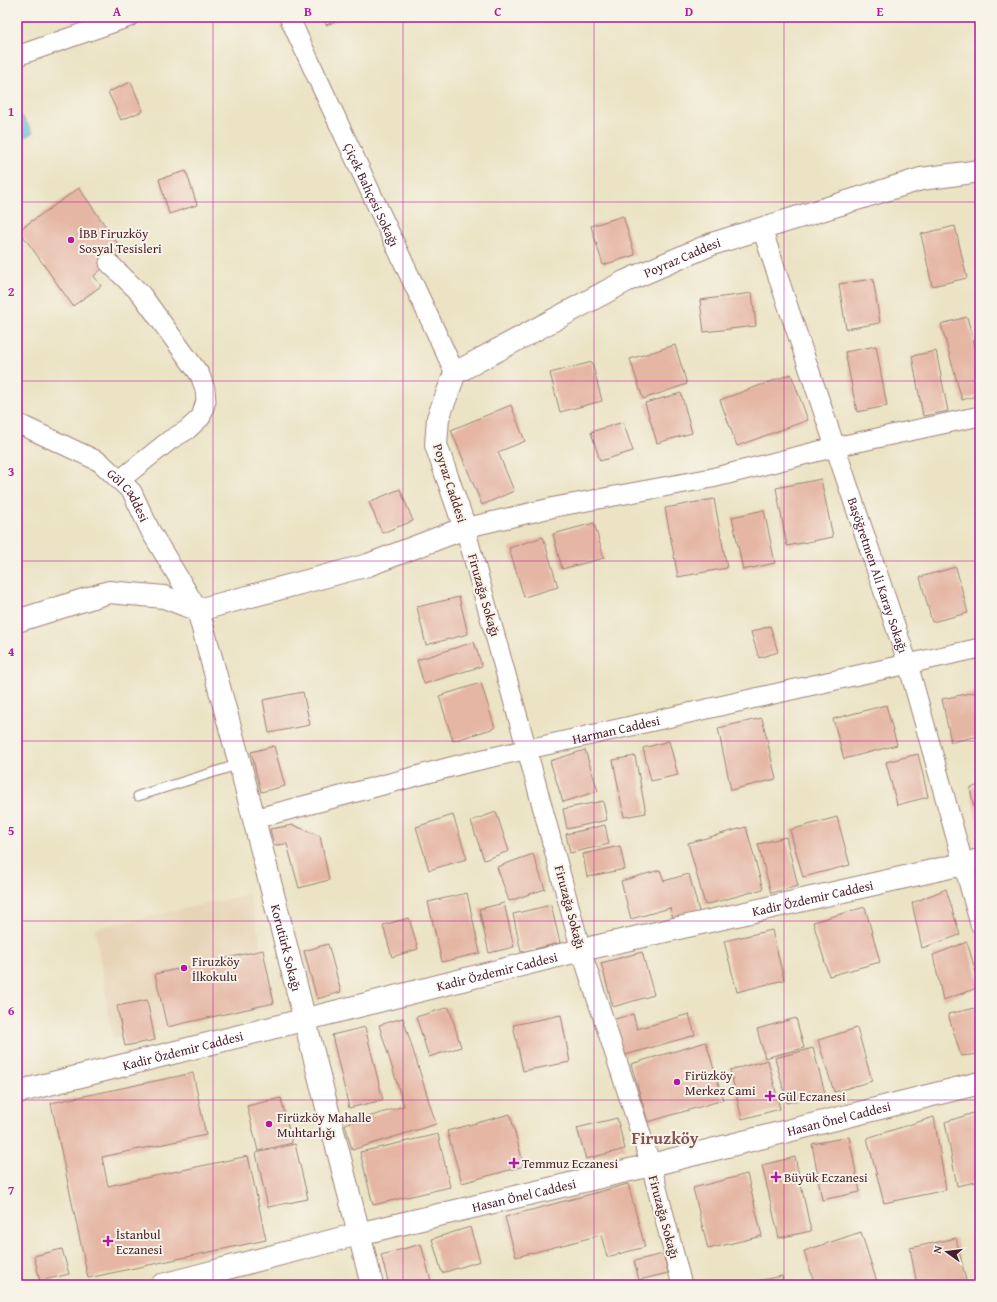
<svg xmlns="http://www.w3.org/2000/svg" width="997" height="1302" font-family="'Gentium Book Plus',serif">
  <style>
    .built { fill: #e7d4b7 }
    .water { fill: #57bed5; stroke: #506e80 }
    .building { fill: #e5b6a4 }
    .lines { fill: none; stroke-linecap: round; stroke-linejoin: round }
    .service-casing { stroke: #9a8178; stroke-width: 11 }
    .minor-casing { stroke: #9a8178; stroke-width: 21 }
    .tertiary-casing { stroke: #9a8178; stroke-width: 24 }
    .service { stroke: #fff; stroke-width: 9 }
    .minor { stroke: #fff; stroke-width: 19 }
    .tertiary { stroke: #fff; stroke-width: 22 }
    .grid { fill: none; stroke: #b5179e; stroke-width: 1; stroke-opacity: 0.55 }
    .poi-dot { fill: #b5179e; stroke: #f7f3e8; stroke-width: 1.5 }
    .labels { text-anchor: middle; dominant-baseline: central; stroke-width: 4; stroke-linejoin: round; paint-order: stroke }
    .street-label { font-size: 13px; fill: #4a1f2b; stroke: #f7f3e8 }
    .poi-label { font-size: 13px; fill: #4a1f2b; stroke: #f7f3e8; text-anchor: start }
    .district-label { font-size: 17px; font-weight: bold; fill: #805455; stroke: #f7f3e8 }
    .neatline { fill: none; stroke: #b5179e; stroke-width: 1.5 }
    .grid-label { font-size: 13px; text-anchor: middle; font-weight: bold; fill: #b5179e }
  </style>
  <rect width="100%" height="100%" fill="#f7f3e8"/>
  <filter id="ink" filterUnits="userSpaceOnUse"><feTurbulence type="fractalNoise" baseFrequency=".025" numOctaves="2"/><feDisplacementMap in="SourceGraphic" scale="8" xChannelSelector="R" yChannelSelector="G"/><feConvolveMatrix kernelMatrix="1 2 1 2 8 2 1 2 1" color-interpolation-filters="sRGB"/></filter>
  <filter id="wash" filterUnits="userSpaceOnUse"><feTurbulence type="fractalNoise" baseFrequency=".012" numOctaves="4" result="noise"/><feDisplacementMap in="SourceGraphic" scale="16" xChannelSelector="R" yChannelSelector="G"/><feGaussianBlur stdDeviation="0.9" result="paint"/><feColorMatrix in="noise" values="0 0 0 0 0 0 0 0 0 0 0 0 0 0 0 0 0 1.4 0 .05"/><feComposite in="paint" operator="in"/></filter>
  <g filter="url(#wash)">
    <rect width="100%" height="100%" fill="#ebe3c4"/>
    <polygon class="built" points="249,894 275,1007 113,1039 95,929"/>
    <polygon class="water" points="17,109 33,132 17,143"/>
    <g id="blocks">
      <g class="building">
        <polygon points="323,17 347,17 326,25"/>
        <polygon points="131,82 143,111 121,120 108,92"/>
        <polygon points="186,171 197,205 169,214 159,179"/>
        <polygon points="79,188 122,250 94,276 101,286 73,306 19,230"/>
        <polygon points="623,216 635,255 603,265 591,226"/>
        <polygon points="955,226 967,278 932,286 921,234"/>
        <polygon points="873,279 880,323 846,329 839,284"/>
        <polygon points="752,293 756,326 704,332 700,300"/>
        <polygon points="967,317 980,366 980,395 962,400 941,324"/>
        <polygon points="675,345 687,384 643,399 630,359"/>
        <polygon points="876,346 887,406 857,412 845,352"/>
        <polygon points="936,351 948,411 923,416 912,356"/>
        <polygon points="592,362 602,401 560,412 550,373"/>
        <polygon points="791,374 808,420 737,446 720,400"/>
        <polygon points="681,393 692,433 657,443 645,403"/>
        <polygon points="511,405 525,441 498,452 514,491 482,505 451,430"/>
        <polygon points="623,422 633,451 600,461 591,432"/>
        <polygon points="821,479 833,537 787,546 776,488"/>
        <polygon points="400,489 413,521 382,533 369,502"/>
        <polygon points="714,499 727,568 678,577 665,508"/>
        <polygon points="764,510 775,563 743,570 732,517"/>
        <polygon points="594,523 604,558 562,569 553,534"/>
        <polygon points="543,537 558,587 524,597 509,548"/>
        <polygon points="956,567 968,613 932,622 920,577"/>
        <polygon points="459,597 468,634 426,645 417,607"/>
        <polygon points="770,626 778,652 759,658 751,632"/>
        <polygon points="474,642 482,666 424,684 417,660"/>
        <polygon points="481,683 495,728 453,741 439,696"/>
        <polygon points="980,691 980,736 951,742 942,699"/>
        <polygon points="303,692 310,725 269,733 263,700"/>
        <polygon points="886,705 897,745 844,759 833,719"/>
        <polygon points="762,718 776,779 731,790 718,728"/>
        <polygon points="669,741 678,775 651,781 643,748"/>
        <polygon points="274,746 285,786 261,792 251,752"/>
        <polygon points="585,750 598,791 563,802 550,761"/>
        <polygon points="918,754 928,797 897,805 886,762"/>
        <polygon points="635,756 646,813 624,817 613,760"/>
        <polygon points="980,785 980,831 979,831 970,788"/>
        <polygon points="603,801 607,820 567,829 563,809"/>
        <polygon points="496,812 509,851 484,860 471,821"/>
        <polygon points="453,815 467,859 429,870 416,827"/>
        <polygon points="837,817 850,865 803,877 790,830"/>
        <polygon points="293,825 320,836 329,880 299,888 287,844 274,845 270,829"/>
        <polygon points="605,825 609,844 570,853 566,834"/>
        <polygon points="746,827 763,889 705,905 688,843"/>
        <polygon points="786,837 798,886 771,893 758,844"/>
        <polygon points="620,846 625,869 587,877 583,854"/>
        <polygon points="533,854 545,889 509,901 497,867"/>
        <polygon points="660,870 664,881 689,874 700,915 674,922 670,908 631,919 621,881"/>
        <polygon points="946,889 960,935 922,948 912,903"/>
        <polygon points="467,893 480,953 442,962 428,902"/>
        <polygon points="504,903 514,947 489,953 479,909"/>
        <polygon points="551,905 560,943 521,952 513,914"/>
        <polygon points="865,907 880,962 829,976 813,922"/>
        <polygon points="409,918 418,949 392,957 383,925"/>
        <polygon points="772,930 784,980 737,992 724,941"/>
        <polygon points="967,942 980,987 943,1000 933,955"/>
        <polygon points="328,944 341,992 317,999 304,951"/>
        <polygon points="263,950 274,1003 167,1027 155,974"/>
        <polygon points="642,952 654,995 613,1007 601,963"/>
        <polygon points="147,1000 155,1040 125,1046 117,1006"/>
        <polygon points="449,1007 461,1047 429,1057 416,1017"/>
        <polygon points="980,1007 980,1054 961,1056 948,1014"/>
        <polygon points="633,1014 637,1029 689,1014 695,1035 622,1056 612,1020"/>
        <polygon points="561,1015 570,1062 523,1071 513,1025"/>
        <polygon points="403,1018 436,1124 352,1150 345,1124 404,1106 379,1025"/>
        <polygon points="796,1018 804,1048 765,1058 757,1029"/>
        <polygon points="365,1027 383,1100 349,1108 332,1035"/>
        <polygon points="857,1028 872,1081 834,1092 818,1040"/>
        <polygon points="706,1042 723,1100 648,1122 631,1064"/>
        <polygon points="813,1048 825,1093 787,1103 775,1058"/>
        <polygon points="768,1060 780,1109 742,1119 730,1070"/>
        <polygon points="193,1073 206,1135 102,1157 108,1186 248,1156 266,1240 88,1278 51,1103"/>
        <polygon points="281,1098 292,1143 258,1151 247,1106"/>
        <polygon points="980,1111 980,1181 957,1186 945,1122"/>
        <polygon points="510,1114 524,1166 462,1183 447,1131"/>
        <polygon points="934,1117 946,1190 884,1203 867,1138"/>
        <polygon points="617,1118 625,1149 586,1159 577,1128"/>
        <polygon points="438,1134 450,1187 373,1205 360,1152"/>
        <polygon points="849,1137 860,1192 822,1200 812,1144"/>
        <polygon points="295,1144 308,1199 268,1207 256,1153"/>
        <polygon points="795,1157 811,1231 779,1238 762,1165"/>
        <polygon points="747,1174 762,1236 708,1249 693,1188"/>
        <polygon points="628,1184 645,1247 607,1257 601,1235 516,1257 505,1217"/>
        <polygon points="470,1227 480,1261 442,1273 432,1239"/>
        <polygon points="861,1232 878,1285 815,1285 804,1251"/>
        <polygon points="956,1238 967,1285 917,1285 910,1248"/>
        <polygon points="421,1244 432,1285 389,1285 381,1255"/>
        <polygon points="62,1249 69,1274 40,1281 34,1256"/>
        <polygon points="663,1254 668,1273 639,1280 634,1261"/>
        <polygon points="17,1259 18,1259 23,1285 17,1285"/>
        <polygon points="782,1276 783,1285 742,1285 742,1284"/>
      </g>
    </g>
  </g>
  <g filter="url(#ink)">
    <use href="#blocks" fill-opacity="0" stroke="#9a8178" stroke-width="1"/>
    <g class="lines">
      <g class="service-casing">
        <polyline id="service" points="138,796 240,764"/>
      </g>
      <g class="minor-casing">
        <g id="minor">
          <path id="s1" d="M 289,17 L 455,373"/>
          <polyline points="17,56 129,17"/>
          <path id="s2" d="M 762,229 L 908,664 L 980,924"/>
          <polyline points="109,263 141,294 200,375 205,389 206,401 201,417 187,430 170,440 120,480"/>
          <path id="s3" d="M 17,423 L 100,462 L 132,492 L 151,532 L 198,610"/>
          <path id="s4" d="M 254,819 L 462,764 L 858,675 L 980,648"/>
          <polyline points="682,1285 651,1165 581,950 527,750 465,528 555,507 712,478 835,447 980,416"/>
        </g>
      </g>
      <g class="tertiary-casing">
        <g id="tertiary">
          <path id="s5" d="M 198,610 L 240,764 L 372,1285"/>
          <path id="s6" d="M 17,621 L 109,592 L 164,597 L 198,610 L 368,565 L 465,528 L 436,445 L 438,418 L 455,373 L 626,281 L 712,244 L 921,179 L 980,171"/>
          <path id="s7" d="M 17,1092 L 581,950 L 963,864 L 980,860"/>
          <path id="s8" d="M 162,1285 L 358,1234 L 651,1165 L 980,1083"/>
        </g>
      </g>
      <use href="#service" class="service"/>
      <use href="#minor" class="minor"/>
      <use href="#tertiary" class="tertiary"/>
    </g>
  </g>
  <path class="grid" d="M 213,17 L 213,1285M 403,17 L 403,1285M 594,17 L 594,1285M 784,17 L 784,1285M 17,202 L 980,202M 17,381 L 980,381M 17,561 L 980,561M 17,741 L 980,741M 17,921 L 980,921M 17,1100 L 980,1100"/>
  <g class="poi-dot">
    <circle cx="71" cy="240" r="4"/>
    <circle cx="184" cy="968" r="4"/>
    <circle cx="677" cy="1082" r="4"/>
    <path d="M768 1090h4v4h4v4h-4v4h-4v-4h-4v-4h4z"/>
    <circle cx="269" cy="1124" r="4"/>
    <path d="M512 1157h4v4h4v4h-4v4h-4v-4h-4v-4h4z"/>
    <path d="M774 1171h4v4h4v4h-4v4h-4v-4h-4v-4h4z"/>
    <path d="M106 1235h4v4h4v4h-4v4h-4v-4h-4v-4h4z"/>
  </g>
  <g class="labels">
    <g class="street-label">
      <text stroke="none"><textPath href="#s1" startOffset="196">Çiçek Bahçesi Sokağı</textPath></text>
      <text stroke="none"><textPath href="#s6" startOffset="886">Poyraz Caddesi</textPath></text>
      <text transform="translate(450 483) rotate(72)">Poyraz Caddesi</text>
      <text stroke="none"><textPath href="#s3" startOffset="136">Göl Caddesi</textPath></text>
      <text stroke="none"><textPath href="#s2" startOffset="365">Başöğretmen Ali Karay Sokağı</textPath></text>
      <text transform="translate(484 595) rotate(74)">Firuzağa Sokağı</text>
      <text stroke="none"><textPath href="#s4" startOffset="373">Harman Caddesi</textPath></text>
      <text stroke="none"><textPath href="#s7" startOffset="819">Kadir Özdemir Caddesi</textPath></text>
      <text transform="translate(570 907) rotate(75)">Firuzağa Sokağı</text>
      <text stroke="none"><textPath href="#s5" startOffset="349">Korutürk Sokağı</textPath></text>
      <text stroke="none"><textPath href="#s7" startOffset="495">Kadir Özdemir Caddesi</textPath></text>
      <text stroke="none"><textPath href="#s7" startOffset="171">Kadir Özdemir Caddesi</textPath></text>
      <text stroke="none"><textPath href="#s8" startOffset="697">Hasan Önel Caddesi</textPath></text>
      <text stroke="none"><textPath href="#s8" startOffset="373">Hasan Önel Caddesi</textPath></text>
      <text transform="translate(664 1217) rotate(75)">Firuzağa Sokağı</text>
    </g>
    <g class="poi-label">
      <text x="79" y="233">İBB Firuzköy<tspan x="79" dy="15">Sosyal Tesisleri</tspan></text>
      <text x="192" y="961">Firuzköy<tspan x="192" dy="15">İlkokulu</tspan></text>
      <text x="685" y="1075">Firüzköy<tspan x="685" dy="15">Merkez Cami</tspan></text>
      <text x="778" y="1096">Gül Eczanesi</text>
      <text x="277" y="1117">Firüzköy Mahalle<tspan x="277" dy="15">Muhtarlığı</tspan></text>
      <text x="522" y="1163">Temmuz Eczanesi</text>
      <text x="784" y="1177">Büyük Eczanesi</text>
      <text x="116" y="1234">İstanbul<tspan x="116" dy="15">Eczanesi</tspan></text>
    </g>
    <g class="district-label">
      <text x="665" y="1137">Firuzköy</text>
    </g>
  </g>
  <rect width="997" height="1302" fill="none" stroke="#f7f3e8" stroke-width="44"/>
  <g transform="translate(947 1252) rotate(284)" stroke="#f7f3e8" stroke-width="3" paint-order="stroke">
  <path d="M0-3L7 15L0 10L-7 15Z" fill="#4a1f2b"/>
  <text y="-6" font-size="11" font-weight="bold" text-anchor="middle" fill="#4a1f2b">N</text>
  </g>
  <rect x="22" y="22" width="953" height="1258" class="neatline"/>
  <g class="grid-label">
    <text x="117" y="16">A</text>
    <text x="308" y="16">B</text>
    <text x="498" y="16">C</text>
    <text x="689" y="16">D</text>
    <text x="880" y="16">E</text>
    <text x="11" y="116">1</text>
    <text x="11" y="296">2</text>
    <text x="11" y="476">3</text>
    <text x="11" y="656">4</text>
    <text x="11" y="835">5</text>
    <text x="11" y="1015">6</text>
    <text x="11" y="1195">7</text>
  </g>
</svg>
